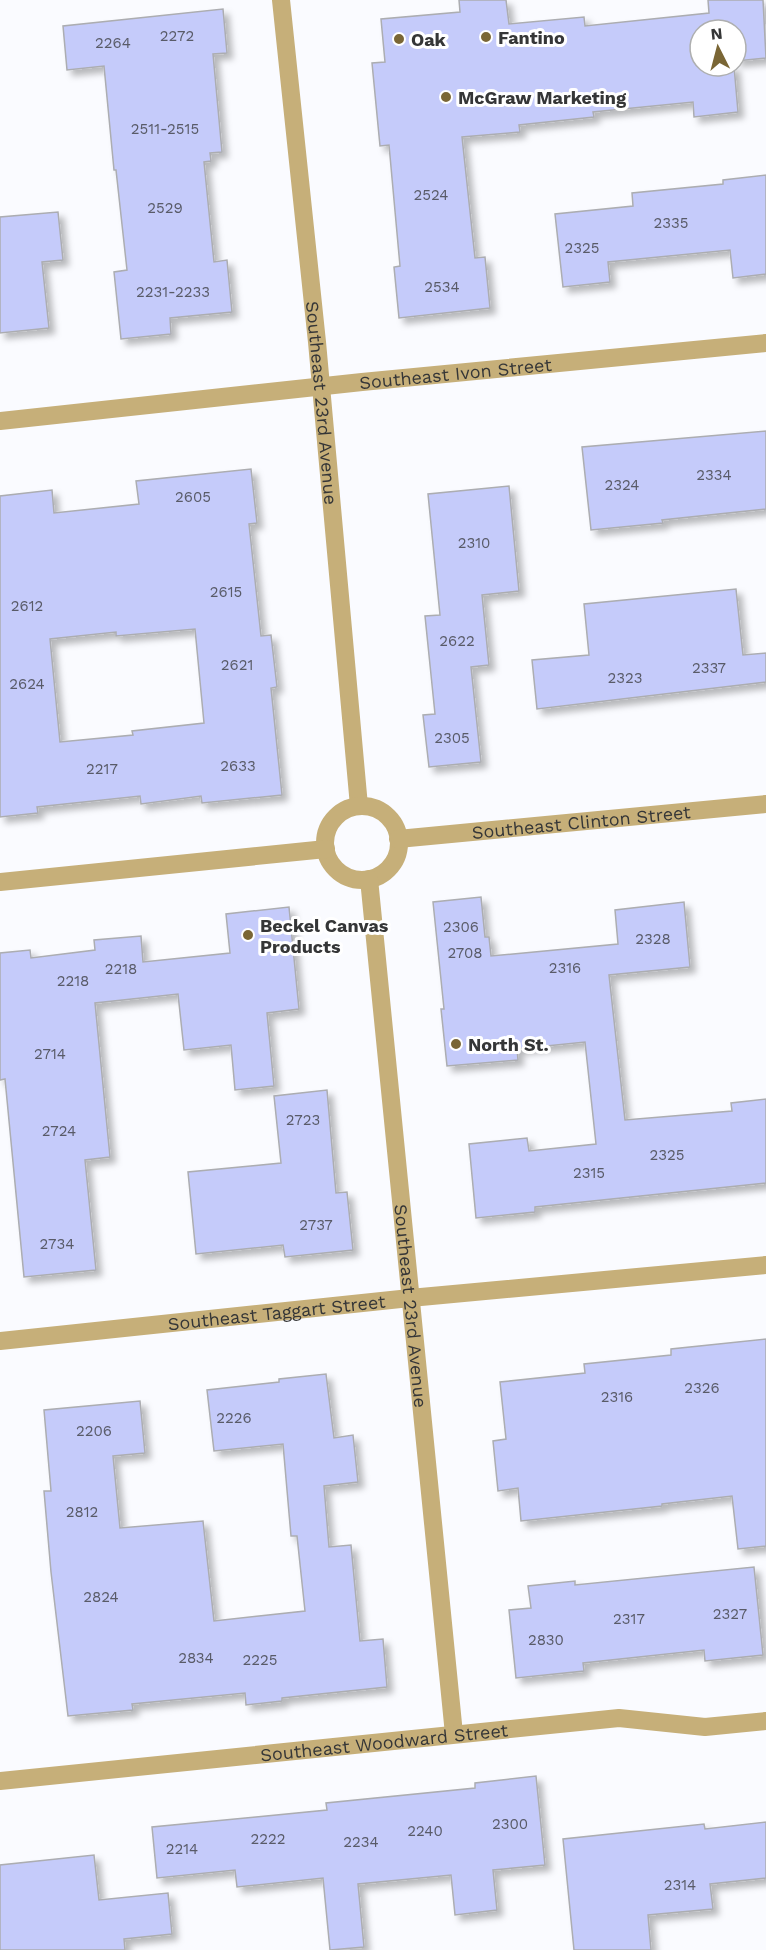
<svg xmlns="http://www.w3.org/2000/svg" width="766" height="1950" font-family="'Work Sans',sans-serif">
  <style>
    .building { fill: #c5cbfa; stroke: #acadb1; stroke-width: 1.5; fill-rule: evenodd; filter: url(#shadow) }
    .lines { fill: none; stroke-linecap: round; stroke-linejoin: round }
    .minor { stroke: #c6af79; stroke-width: 18 }
    .poi-dot { fill: #7a6635; stroke: #fff; stroke-width: 2 }
    .labels { text-anchor: middle; dominant-baseline: central; stroke-width: 6; stroke-linejoin: round; paint-order: stroke }
    .number-label { font-size: 15px; fill: #595b68 }
    .poi-label { font-size: 18px; font-weight: bold; fill: #353637; stroke: #fff; text-anchor: start }
    .street-label { font-size: 18px; fill: #353637; stroke: #fff }
  </style>
  <defs>
    <filter id="shadow"><feDropShadow dx="5.5" dy="5.5" stdDeviation="3" flood-color="#0004"/></filter>
  </defs>
  <rect width="100%" height="100%" fill="#fafbff"/>
  <g class="building">
    <polygon points="459,0 506,0 509,24 584,17 585,26 709,13 708,0 763,0 766,58 736,61 736,30 700,30 700,66 734,66 738,112 694,117 693,102 593,112 594,117 519,125 520,132 462,137 475,258 485,257 490,308 399,318 394,267 400,266 389,145 380,146 372,63 385,62 381,19 460,12"/>
    <polygon points="223,9 227,53 213,54 222,152 210,153 211,161 204,162 214,262 227,260 232,312 170,318 171,334 121,339 114,272 127,270 116,170 114,170 104,66 67,70 63,26"/>
    <polygon points="766,175 766,274 733,278 730,250 608,262 610,282 563,287 555,214 633,206 632,193 723,184 723,180"/>
    <polygon points="58,212 63,260 42,262 49,328 0,333 0,217"/>
    <polygon points="766,431 766,509 662,520 663,523 591,530 582,447"/>
    <path d="M 251,469 L 257,523 L 249,524 L 261,636 L 271,635 L 277,687 L 271,688 L 282,795 L 202,803 L 201,796 L 141,804 L 140,796 L 37,807 L 38,813 L 0,817 L 0,496 L 52,490 L 54,513 L 139,504 L 136,481 ZM 195,629 L 204,723 L 132,731 L 133,735 L 60,742 L 50,639 L 116,632 L 116,636 Z"/>
    <polygon points="509,486 519,591 482,595 489,665 471,667 481,762 429,767 423,715 435,714 425,616 440,615 428,494"/>
    <polygon points="736,589 743,655 766,653 766,682 537,709 532,660 589,655 584,604"/>
    <polygon points="481,897 485,937 489,937 491,956 618,944 615,910 684,902 690,967 609,975 625,1120 732,1111 731,1103 766,1099 766,1183 535,1207 535,1212 476,1218 469,1144 527,1138 529,1151 596,1144 585,1042 517,1049 518,1060 447,1066 441,1009 444,1009 433,902"/>
    <polygon points="289,907 299,1009 267,1013 274,1086 235,1090 231,1045 184,1050 178,994 95,1003 110,1157 85,1160 96,1270 24,1277 5,1079 0,1080 0,953 30,950 31,958 95,950 94,940 141,936 143,962 230,953 226,914"/>
    <polygon points="327,1090 336,1193 347,1192 353,1250 285,1257 283,1245 196,1254 188,1172 281,1163 274,1096"/>
    <polygon points="766,1339 766,1546 738,1549 732,1496 662,1504 662,1506 521,1521 518,1488 498,1491 493,1441 506,1439 500,1382 585,1373 584,1364 671,1355 671,1349"/>
    <polygon points="326,1374 334,1438 353,1435 358,1482 324,1486 329,1547 351,1545 360,1641 383,1639 387,1687 282,1698 282,1701 246,1705 245,1693 132,1704 133,1710 68,1716 51,1572 44,1491 51,1491 44,1410 140,1401 145,1453 113,1456 120,1528 203,1521 214,1621 305,1611 297,1536 291,1536 283,1444 214,1451 207,1390 279,1382 279,1379"/>
    <polygon points="754,1567 763,1655 705,1661 704,1650 583,1663 584,1671 516,1678 509,1610 531,1608 528,1586 575,1581 575,1585"/>
    <polygon points="536,1776 545,1865 493,1870 497,1910 455,1915 451,1875 358,1884 364,1947 330,1950 323,1878 237,1887 235,1870 157,1878 152,1827 327,1810 326,1803 475,1788 475,1783"/>
    <polygon points="766,1822 766,1878 710,1884 713,1909 648,1915 651,1950 574,1950 563,1839 704,1824 705,1829"/>
    <polygon points="94,1855 99,1900 168,1893 172,1934 124,1939 125,1950 0,1950 0,1865"/>
  </g>
  <g class="lines">
    <g class="minor">
      <path id="s1" d="M 281,0 L 317,342 L 359,806"/>
      <path id="s2" d="M 0,421 L 362,382 L 766,343"/>
      <circle cx="362" cy="843" r="37"/>
      <path id="s3" d="M 398,839 L 766,804"/>
      <path id="s4" d="M 369,879 L 454,1734"/>
      <polyline points="0,882 326,849"/>
      <path id="s5" d="M 0,1341 L 410,1298 L 766,1265"/>
      <path id="s6" d="M 0,1781 L 619,1718 L 705,1727 L 766,1721"/>
    </g>
  </g>
  <g class="poi-dot">
    <circle cx="486" cy="37" r="6"/>
    <circle cx="399" cy="39" r="6"/>
    <circle cx="446" cy="97" r="6"/>
    <circle cx="248" cy="935" r="6"/>
    <circle cx="456" cy="1044" r="6"/>
  </g>
  <g class="labels">
    <g class="number-label">
      <text x="177" y="36">2272</text>
      <text x="113" y="43">2264</text>
      <text x="165" y="129">2511-2515</text>
      <text x="431" y="195">2524</text>
      <text x="165" y="208">2529</text>
      <text x="671" y="223">2335</text>
      <text x="582" y="248">2325</text>
      <text x="442" y="287">2534</text>
      <text x="173" y="292">2231-2233</text>
      <text x="714" y="475">2334</text>
      <text x="622" y="485">2324</text>
      <text x="193" y="497">2605</text>
      <text x="474" y="543">2310</text>
      <text x="226" y="592">2615</text>
      <text x="27" y="606">2612</text>
      <text x="457" y="641">2622</text>
      <text x="237" y="665">2621</text>
      <text x="709" y="668">2337</text>
      <text x="625" y="678">2323</text>
      <text x="27" y="684">2624</text>
      <text x="452" y="738">2305</text>
      <text x="238" y="766">2633</text>
      <text x="102" y="769">2217</text>
      <text x="461" y="927">2306</text>
      <text x="653" y="939">2328</text>
      <text x="465" y="953">2708</text>
      <text x="565" y="968">2316</text>
      <text x="121" y="969">2218</text>
      <text x="73" y="981">2218</text>
      <text x="50" y="1054">2714</text>
      <text x="303" y="1120">2723</text>
      <text x="59" y="1131">2724</text>
      <text x="667" y="1155">2325</text>
      <text x="589" y="1173">2315</text>
      <text x="316" y="1225">2737</text>
      <text x="57" y="1244">2734</text>
      <text x="702" y="1388">2326</text>
      <text x="617" y="1397">2316</text>
      <text x="234" y="1418">2226</text>
      <text x="94" y="1431">2206</text>
      <text x="82" y="1512">2812</text>
      <text x="101" y="1597">2824</text>
      <text x="730" y="1614">2327</text>
      <text x="629" y="1619">2317</text>
      <text x="546" y="1640">2830</text>
      <text x="196" y="1658">2834</text>
      <text x="260" y="1660">2225</text>
      <text x="510" y="1824">2300</text>
      <text x="425" y="1831">2240</text>
      <text x="268" y="1839">2222</text>
      <text x="361" y="1842">2234</text>
      <text x="182" y="1849">2214</text>
      <text x="680" y="1885">2314</text>
    </g>
    <g class="poi-label">
      <text x="498" y="37">Fantino</text>
      <text x="411" y="39">Oak</text>
      <text x="458" y="97">McGraw Marketing</text>
      <text x="260" y="925">Beckel Canvas<tspan x="260" dy="21">Products</tspan></text>
      <text x="468" y="1044">North St.</text>
    </g>
    <g class="street-label">
      <text stroke="none"><textPath href="#s2" startOffset="458">Southeast Ivon Street</textPath></text>
      <text stroke="none"><textPath href="#s1" startOffset="405">Southeast 23rd Avenue</textPath></text>
      <text stroke="none"><textPath href="#s3" startOffset="184">Southeast Clinton Street</textPath></text>
      <text stroke="none"><textPath href="#s4" startOffset="429">Southeast 23rd Avenue</textPath></text>
      <text stroke="none"><textPath href="#s5" startOffset="278">Southeast Taggart Street</textPath></text>
      <text stroke="none"><textPath href="#s6" startOffset="386">Southeast Woodward Street</textPath></text>
    </g>
  </g>
  <g transform="translate(718 48) rotate(354)"><circle r="28" fill="#ffffff" stroke="#aeafaf" stroke-width="1.5"/>
  <path d="M0-4.5L10 22L0 15L-10 22Z" fill="#7a6635"/>
  <text y="-9" font-size="16" font-weight="bold" text-anchor="middle" fill="#353637">N</text>
  </g>
</svg>
